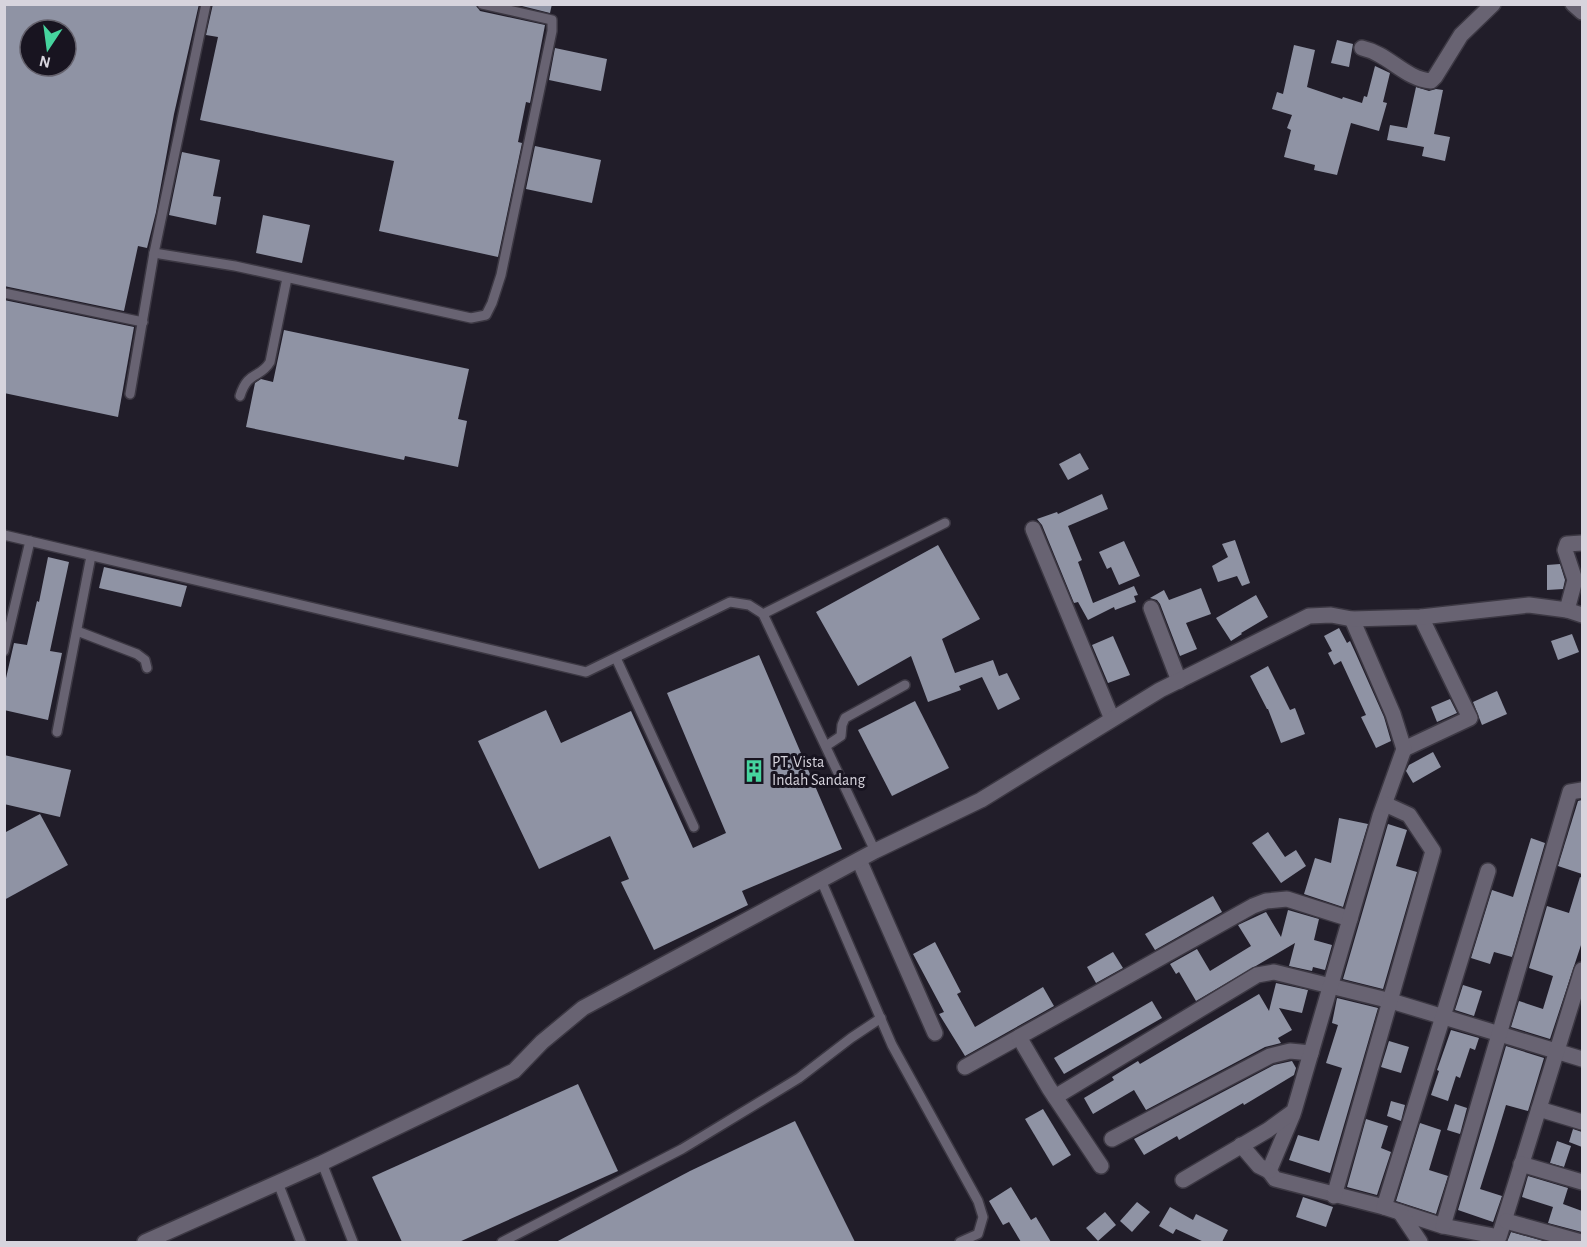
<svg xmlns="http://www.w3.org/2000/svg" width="1587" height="1247" font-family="'Alegreya Sans',sans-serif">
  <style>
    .building { fill: #8f93a4; fill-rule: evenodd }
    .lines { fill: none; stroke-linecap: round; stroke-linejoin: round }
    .service-casing { stroke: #3c3843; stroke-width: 12 }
    .minor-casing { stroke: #3c3843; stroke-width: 18 }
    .service { stroke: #686372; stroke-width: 9 }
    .minor { stroke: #686372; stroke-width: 15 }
    .labels { text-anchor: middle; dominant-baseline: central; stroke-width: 6; stroke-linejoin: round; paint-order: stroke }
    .poi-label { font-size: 16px; fill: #d7d4dd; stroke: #181420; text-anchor: start }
  </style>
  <rect width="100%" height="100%" fill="#211d29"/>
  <g class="building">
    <path d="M 4,4 L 199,4 L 174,114 L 156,212 L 147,248 L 138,246 L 124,311 L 4,286 ZM 30,30 L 66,30 L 66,66 L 30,66 Z"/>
    <polygon points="213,4 475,4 480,11 545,25 530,103 526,102 518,142 522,143 498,257 379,231 394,161 200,120 218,37 206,35"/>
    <polygon points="514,4 552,4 550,13"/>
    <polygon points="1337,40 1353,44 1349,67 1331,63"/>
    <polygon points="1294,45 1315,50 1307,87 1342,99 1343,97 1362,103 1364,96 1367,97 1375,66 1390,73 1383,102 1387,103 1379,131 1351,123 1337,175 1314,170 1315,165 1284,157 1291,130 1287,128 1292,115 1272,109 1277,92 1283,94"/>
    <polygon points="555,48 607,59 601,91 549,80"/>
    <polygon points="1416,87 1429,91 1436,89 1443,90 1434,134 1450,137 1445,161 1422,156 1424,147 1387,140 1390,125 1407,128"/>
    <polygon points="535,146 601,160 592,203 526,189"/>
    <polygon points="182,152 220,160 213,196 221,197 216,225 169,215"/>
    <polygon points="263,215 310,225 302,263 256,253"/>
    <polygon points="4,300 134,327 118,417 4,393"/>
    <polygon points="284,330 469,369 458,419 467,421 458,467 405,456 404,460 246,427 255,383 261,379 273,382"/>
    <polygon points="1080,453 1089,469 1068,480 1059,464"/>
    <polygon points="1102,494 1108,509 1068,526 1082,560 1078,562 1093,603 1134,586 1138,595 1134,596 1136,602 1115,610 1114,607 1088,620 1078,602 1074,603 1042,525 1037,519 1057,512 1058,514"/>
    <polygon points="1235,540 1250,583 1242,586 1237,576 1218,582 1212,566 1228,557 1222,544"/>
    <polygon points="1124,541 1140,576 1119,585 1111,567 1107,569 1099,552"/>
    <polygon points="938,545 980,619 942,639 955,673 993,660 999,676 1007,673 1020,699 998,710 982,677 959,686 961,690 928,702 911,656 858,686 816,612"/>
    <polygon points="48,557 69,562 50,651 62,653 48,720 4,710 4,687 14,643 27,645 37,601 39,602"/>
    <polygon points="1560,564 1565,580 1563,589 1547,590 1547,565"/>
    <polygon points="104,567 187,586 181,607 99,588"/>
    <polygon points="1201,588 1211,614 1186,623 1197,649 1180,656 1160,604 1157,600 1150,598 1164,590 1169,600"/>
    <polygon points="1256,595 1268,617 1241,633 1242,634 1231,641 1216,618"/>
    <polygon points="1339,628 1347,643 1350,641 1356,654 1384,717 1391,741 1376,748 1361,717 1366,715 1341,661 1334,665 1328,653 1332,651 1324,636"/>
    <polygon points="1572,634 1579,652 1558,660 1551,641"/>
    <polygon points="1113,636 1130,675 1108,683 1092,645"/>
    <polygon points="759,655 842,849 742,891 748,905 654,950 621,882 629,879 610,836 539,869 478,741 546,710 561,743 631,711 693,848 726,833 667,693"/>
    <polygon points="1268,666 1290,710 1295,708 1305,734 1281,743 1268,709 1267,709 1250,676"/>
    <polygon points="1497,691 1507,714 1482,725 1473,702"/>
    <polygon points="1450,699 1457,713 1437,722 1431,707"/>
    <polygon points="915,701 949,768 892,796 858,730"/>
    <polygon points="1433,752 1441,767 1413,783 1406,771 1409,765"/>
    <polygon points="4,755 71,770 60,817 4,804"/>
    <polygon points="1582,800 1582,874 1558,866 1578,801"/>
    <polygon points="40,814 68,865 4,900 4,833"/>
    <polygon points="1339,818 1368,824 1343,907 1304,894 1315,858 1331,863"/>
    <polygon points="1388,824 1407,830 1396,866 1417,872 1383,989 1343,979"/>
    <polygon points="1268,832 1285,857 1296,850 1306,866 1281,883 1252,843"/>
    <polygon points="1531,838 1545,843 1512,957 1494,952 1490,964 1471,958 1492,890 1513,897"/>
    <polygon points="1580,877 1582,878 1582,942 1550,1039 1511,1027 1519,1001 1543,1009 1553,976 1529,968 1547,906 1569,913"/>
    <polygon points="1213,896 1222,912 1155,950 1145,934"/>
    <polygon points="1288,910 1319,919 1314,940 1332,945 1325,970 1313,967 1312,971 1289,966 1295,943 1196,1001 1179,972 1176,974 1170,964 1197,949 1210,971 1251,946 1238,925 1266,912 1281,937"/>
    <polygon points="935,942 961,992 957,994 975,1027 1043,987 1054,1006 965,1056 939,1014 944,1012 913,954"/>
    <polygon points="1113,952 1123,968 1096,983 1087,967"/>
    <polygon points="1276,983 1308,990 1302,1013 1279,1008 1292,1030 1278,1038 1281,1043 1265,1047 1146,1110 1134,1090 1093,1114 1084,1098 1114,1080 1112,1077 1138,1061 1140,1064 1259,994 1269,1011"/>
    <polygon points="1463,985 1482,991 1474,1016 1455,1010"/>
    <polygon points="1337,998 1378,1008 1330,1173 1289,1160 1298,1135 1319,1141 1342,1068 1326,1063 1338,1025 1332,1023"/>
    <polygon points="1152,1001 1162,1018 1064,1074 1054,1058"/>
    <polygon points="1451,1030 1479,1038 1475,1050 1470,1048 1460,1078 1456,1076 1448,1101 1431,1095 1439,1071 1437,1070"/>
    <polygon points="1389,1041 1409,1047 1401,1073 1381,1067"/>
    <polygon points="1506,1046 1544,1058 1528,1111 1506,1105 1493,1148 1480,1189 1502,1196 1493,1222 1458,1210"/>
    <polygon points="1292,1061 1296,1068 1294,1075 1244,1105 1243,1103 1179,1140 1177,1136 1144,1155 1134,1139 1274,1065"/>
    <polygon points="578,1084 618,1171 459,1242 402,1242 372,1177"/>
    <polygon points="1391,1101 1405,1105 1401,1121 1387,1116"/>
    <polygon points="1455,1104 1467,1108 1460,1134 1447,1130"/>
    <polygon points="1043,1109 1071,1155 1053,1166 1025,1119"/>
    <polygon points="1366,1119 1388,1126 1381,1148 1391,1152 1377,1195 1347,1187"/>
    <polygon points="795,1121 855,1242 556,1242 690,1171"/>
    <polygon points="1420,1123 1441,1130 1429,1170 1448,1176 1436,1214 1396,1201"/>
    <polygon points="1573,1129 1582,1132 1582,1147 1569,1142"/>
    <polygon points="1557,1141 1571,1146 1564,1167 1550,1163"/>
    <polygon points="1528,1176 1568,1188 1563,1204 1582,1211 1582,1232 1548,1223 1553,1207 1522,1197"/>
    <polygon points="1011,1187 1031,1220 1036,1217 1051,1242 1021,1242 1009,1222 1003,1225 989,1201"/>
    <polygon points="1303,1197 1333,1207 1326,1227 1296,1217"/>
    <polygon points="1137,1202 1150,1212 1132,1232 1120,1221"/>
    <polygon points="1170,1207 1193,1220 1196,1214 1228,1230 1222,1242 1204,1242 1176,1229 1173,1234 1159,1226"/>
    <polygon points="1105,1212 1116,1225 1098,1241 1086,1228"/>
    <polygon points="1511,1232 1547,1242 1507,1242"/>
  </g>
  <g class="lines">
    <g class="service-casing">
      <g id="service">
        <polyline points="154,253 235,266 471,318 486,315 492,303 501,275 552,31 552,20 482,4"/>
        <polyline points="4,293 143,322"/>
        <polyline points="130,394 154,253 206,4"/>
        <path d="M 240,396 C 248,370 260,379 270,362 L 287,278"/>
        <polyline points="4,535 586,672 730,602 749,605 763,614 875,851"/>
        <polyline points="763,614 945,523"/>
        <polyline points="77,631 137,654 145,660 147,668"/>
        <polyline points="4,651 30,541"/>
        <polyline points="616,658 694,827"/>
        <polyline points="57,732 91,556"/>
        <polyline points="826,746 841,736 842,725 845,718 905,685"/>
        <polyline points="821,880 892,1045 978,1201 983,1217 978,1234 960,1242"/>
        <polyline points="322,1163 353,1242"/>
        <polyline points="278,1183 301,1242"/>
        <polyline points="502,1242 682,1149 799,1078 851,1038 881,1018"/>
      </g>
    </g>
    <g class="minor-casing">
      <g id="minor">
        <polyline points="1573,4 1582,12"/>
        <path d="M 1362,48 C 1389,54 1405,79 1431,81 L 1435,77 L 1461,35 L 1493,4"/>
        <polyline points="1033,529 1112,719"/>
        <polyline points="1151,608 1179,681"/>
        <polyline points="1567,610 1575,580 1565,550 1567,544 1582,543"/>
        <polyline points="1404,749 1470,718 1421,617"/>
        <polyline points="859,860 935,1033"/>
        <polyline points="965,1067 1019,1037"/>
        <polyline points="1055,1097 1257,975 1274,972 1391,1001 1582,1059"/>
        <polyline points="1539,1109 1582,1122"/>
        <polyline points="1293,1114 1269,1171 1275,1179 1384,1207 1443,1226 1499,1237 1582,970"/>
        <polyline points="1112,1139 1270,1056 1290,1051 1311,1053"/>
        <polyline points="1241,1145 1259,1166 1269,1171"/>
        <polyline points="1521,1164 1582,1182"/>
        <polyline points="1101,1166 1049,1088 1019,1037 1253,906 1266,901 1287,899 1350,919"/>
        <polyline points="1183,1180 1268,1130 1294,1111 1380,816 1404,749 1393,714 1352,619"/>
        <polyline points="1334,1196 1433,851 1409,815 1385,804"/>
        <polyline points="1384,1207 1488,871"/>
        <polyline points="1400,1212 1420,1242"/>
        <polyline points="1506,1221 1581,1242"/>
        <polyline points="1443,1226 1570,792 1582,790"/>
        <polyline points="145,1242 322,1163 514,1071 542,1042 583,1008 875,851 981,800 1160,690 1309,616 1331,615 1352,619 1421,617 1529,605 1567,610 1582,615"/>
      </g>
    </g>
    <use href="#service" class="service"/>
    <use href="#minor" class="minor"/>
  </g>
  <defs>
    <g id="building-bare" transform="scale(1.8)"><path d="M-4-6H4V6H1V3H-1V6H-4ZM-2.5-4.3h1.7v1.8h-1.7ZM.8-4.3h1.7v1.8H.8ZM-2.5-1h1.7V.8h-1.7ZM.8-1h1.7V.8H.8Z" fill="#46d49e" stroke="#181420" stroke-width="2.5" paint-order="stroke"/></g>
  </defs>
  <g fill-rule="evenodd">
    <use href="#building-bare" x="754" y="771"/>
  </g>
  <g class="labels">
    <g class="poi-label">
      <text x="772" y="762">PT. Vista<tspan x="772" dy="18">Indah Sandang</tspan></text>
    </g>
  </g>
  <rect width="1587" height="1247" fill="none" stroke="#d7d4dd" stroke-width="12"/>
  <g transform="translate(48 48) rotate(193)"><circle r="28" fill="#181420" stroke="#64616c" stroke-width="1.5"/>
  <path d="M0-4.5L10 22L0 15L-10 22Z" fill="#46d49e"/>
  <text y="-9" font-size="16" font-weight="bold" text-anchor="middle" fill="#d7d4dd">N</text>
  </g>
</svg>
